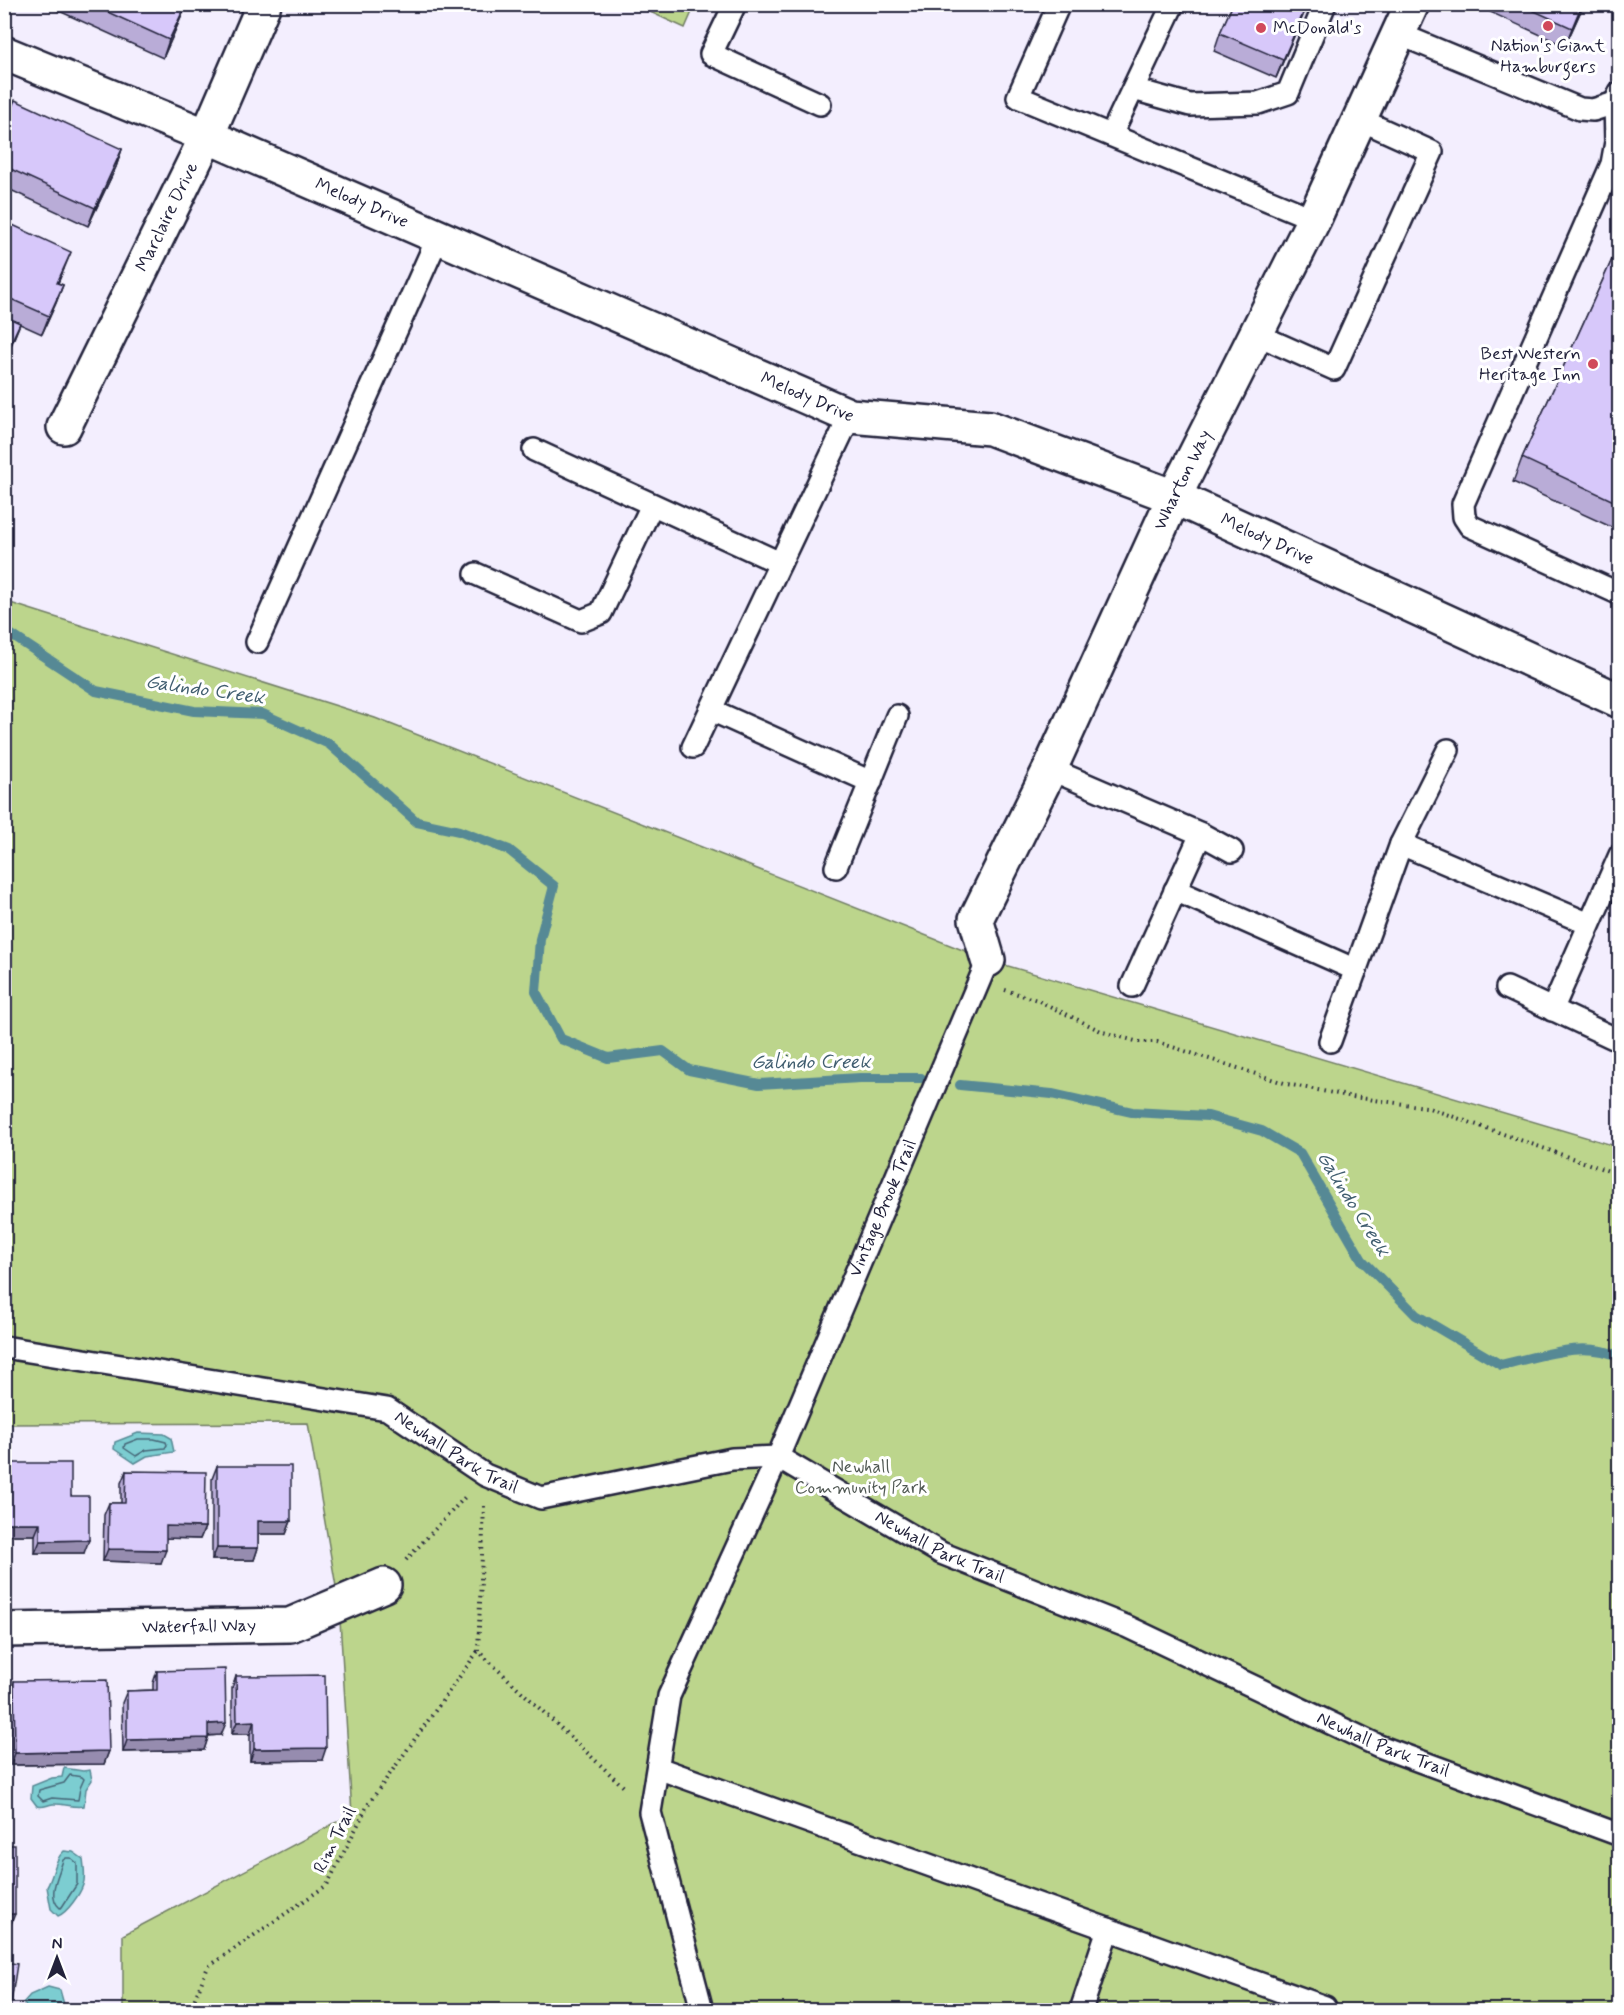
<svg xmlns="http://www.w3.org/2000/svg" width="1624" height="2015" font-family="Mynerve,sans-serif">
  <style>
    .green { fill: #bcd58c; stroke: #6f7c64; stroke-width: 1.5 }
    .water { fill: #7bcdd1; stroke: #578995; stroke-width: 1.5 }
    .lines { fill: none; stroke-linecap: round; stroke-linejoin: round }
    .shore { stroke: #466677; stroke-width: 1.5 }
    .stream { stroke: #578995; stroke-width: 10 }
    .service-casing { stroke: #22223b; stroke-width: 26 }
    .minor-casing { stroke: #22223b; stroke-width: 38 }
    .path { stroke: #22223b; stroke-width: 4; stroke-dasharray: 1.5 4.5; stroke-linecap: butt }
    .service { stroke: #fff; stroke-width: 21 }
    .minor { stroke: #fff; stroke-width: 33 }
    .wall { fill: #b9acd7; stroke: #22223b; stroke-width: 1.5 }
    .shaded-wall { fill: #968caf; stroke: #22223b; stroke-width: 1.5 }
    .building { fill: #d7c8fa; stroke: #22223b; stroke-width: 1.5 }
    .poi-dot { fill: #d1495b; stroke: #fff; stroke-width: 2 }
    .labels { text-anchor: middle; dominant-baseline: central; stroke-width: 6; stroke-linejoin: round; paint-order: stroke }
    .poi-label { font-size: 18px; fill: #22223b; stroke: #fff; text-anchor: start }
    .street-label { font-size: 18px; fill: #22223b; stroke: #fff }
    .park-label { font-size: 18px; fill: #505853; stroke: #fff }
    .water-label { font-size: 20px; font-style: italic; fill: #415e70; stroke: #fff }
  </style>
  <rect width="100%" height="100%" fill="#f3eefe"/>
  <filter id="ink" filterUnits="userSpaceOnUse"><feTurbulence type="fractalNoise" baseFrequency=".0167" numOctaves="2"/><feDisplacementMap in="SourceGraphic" scale="12" xChannelSelector="R" yChannelSelector="G"/><feConvolveMatrix kernelMatrix="1 2 1 2 8 2 1 2 1" color-interpolation-filters="sRGB"/></filter>
  <g filter="url(#ink)">
    <g class="green">
      <polygon points="635,5 695,5 685,28"/>
      <polygon points="4,601 375,718 988,960 1619,1147 1619,2010 123,2010 123,1935 352,1814 339,1604 308,1423 5,1424"/>
    </g>
    <g class="water">
      <polygon points="138,1433 164,1434 171,1438 174,1452 147,1456 135,1463 114,1449 115,1442"/>
      <path d="M 64,1768 L 83,1771 L 90,1770 L 92,1780 L 86,1789 L 84,1806 C 74,1808 63,1803 53,1804 C 46,1805 44,1808 37,1806 L 31,1798 L 32,1786 L 52,1778 L 62,1777 Z"/>
      <path d="M 64,1851 L 73,1852 L 83,1859 C 84,1867 86,1877 83,1885 C 80,1894 67,1913 58,1916 L 51,1909 L 47,1887 C 54,1875 54,1860 64,1851 Z"/>
      <polygon points="48,1987 60,1990 65,2008 64,2010 30,2010 23,2003 30,1995"/>
    </g>
    <g class="lines">
      <g class="shore">
        <polygon points="138,1439 154,1439 166,1442 167,1445 165,1448 146,1450 136,1456 124,1448 125,1444"/>
        <polygon points="70,1775 82,1777 84,1779 80,1788 78,1800 52,1798 43,1801 38,1796 39,1790 64,1783"/>
        <path d="M 66,1858 L 71,1858 L 77,1863 L 77,1884 L 62,1907 L 60,1908 C 46,1896 59,1875 63,1860 Z"/>
      </g>
      <g class="stream">
        <polyline points="4,630 96,691 194,711 263,714 329,744 417,822 459,831 509,850 554,886 540,939 536,992 561,1039 608,1058 663,1051 689,1070 759,1084 860,1078 921,1078"/>
        <path d="M 960,1085 L 1052,1094 L 1132,1112 L 1208,1116 L 1262,1131 L 1300,1153 L 1362,1260 L 1416,1315 L 1501,1365 C 1539,1357 1583,1339 1620,1357"/>
      </g>
      <g class="service-casing">
        <g id="service">
          <polyline points="735,4 711,54 820,104"/>
          <polyline points="1059,4 1018,97 1314,219"/>
          <polyline points="1399,34 1580,109 1593,110 1615,103"/>
          <polyline points="1133,89 1190,105 1258,103 1288,93 1325,4"/>
          <polyline points="1620,92 1615,103 1616,142 1612,164 1463,504 1464,517 1470,526 1620,594"/>
          <polyline points="1111,135 1173,4"/>
          <polyline points="1256,334 1334,369 1432,152 1359,119"/>
          <polyline points="534,450 780,563"/>
          <polyline points="476,574 581,621 601,613 652,505"/>
          <polyline points="257,642 438,237"/>
          <polyline points="711,710 871,782"/>
          <polyline points="693,747 850,416"/>
          <polyline points="1050,769 1201,834 1232,851"/>
          <polyline points="1401,844 1589,924"/>
          <polyline points="836,867 897,716"/>
          <polyline points="1175,890 1356,970"/>
          <polyline points="1132,986 1201,834"/>
          <polyline points="1507,988 1620,1041"/>
          <polyline points="1552,1010 1620,855"/>
          <polyline points="1330,1041 1401,844 1448,750"/>
          <path id="s1" d="M 4,1347 L 387,1409 L 485,1475 L 541,1498 L 732,1459 L 778,1457 L 941,1553 L 1128,1627 L 1379,1746 L 1620,1835"/>
          <polyline points="658,1768 1325,2007"/>
          <path id="s2" d="M 702,2010 L 650,1812 L 669,1696 L 778,1457 L 988,960"/>
          <polyline points="1081,2010 1108,1929"/>
        </g>
      </g>
      <g class="minor-casing">
        <g id="minor">
          <path id="s3" d="M 4,53 L 207,136 L 850,416 L 990,428 L 1174,497 L 1620,701"/>
          <path id="s4" d="M 64,427 L 207,136 L 264,4"/>
          <path id="s5" d="M 988,960 L 976,919 L 1050,769 L 1174,497 L 1314,219 L 1412,4"/>
          <path id="s6" d="M 4,1630 L 290,1625 L 384,1585"/>
        </g>
      </g>
      <g class="path">
        <polyline points="1005,990 1037,1000 1103,1032 1139,1042 1157,1042 1287,1084 1353,1097 1426,1107 1620,1175"/>
        <polyline points="484,1506 478,1651 625,1788"/>
        <polyline points="406,1560 466,1496"/>
        <polyline points="190,2010 208,1967 327,1885 369,1803 478,1651"/>
      </g>
      <use href="#service" class="service"/>
      <use href="#minor" class="minor"/>
    </g>
    <g class="wall">
      <polygon points="59,4 187,4 163,58 57,10"/>
      <polygon points="1233,4 1308,4 1276,78 1214,51 1220,33"/>
      <polygon points="1478,4 1584,4 1565,46 1477,6"/>
      <polygon points="4,124 122,149 116,167 88,226 4,187"/>
      <polygon points="4,221 64,269 58,283 63,285 56,303 42,334 20,324 4,361"/>
      <polygon points="1620,242 1620,531 1513,482 1522,458"/>
      <polygon points="217,1466 291,1521 286,1534 258,1534 258,1548 254,1560 212,1560 212,1479"/>
      <polygon points="126,1471 205,1527 200,1539 166,1538 161,1563 103,1561 104,1515 109,1503 121,1503 121,1483"/>
      <polygon points="71,1496 84,1553 35,1553 35,1535 4,1535"/>
      <polygon points="157,1671 221,1735 208,1736 204,1750 123,1752 122,1703 127,1691 153,1690 153,1683"/>
      <polygon points="236,1676 322,1760 250,1761 250,1734 232,1734 232,1688"/>
      <polygon points="14,1681 109,1751 104,1764 11,1765 10,1693"/>
    </g>
    <g class="shaded-wall">
      <polygon points="186,4 187,4 163,58 169,40"/>
      <polygon points="1307,4 1308,4 1276,78 1283,60"/>
      <polygon points="1582,4 1584,4 1565,46 1572,28"/>
      <polygon points="122,149 116,167 88,226 95,208"/>
      <polygon points="71,252 64,269 50,301 57,283"/>
      <polygon points="63,285 56,303 42,334 49,316"/>
      <polygon points="20,323 13,341 4,361 4,357"/>
      <polygon points="258,1521 291,1521 286,1534 254,1534"/>
      <polygon points="4,1523 40,1523 35,1535 4,1535"/>
      <polygon points="166,1526 205,1527 200,1539 162,1538"/>
      <polygon points="89,1540 84,1553 35,1553 40,1541"/>
      <polygon points="217,1548 258,1548 254,1560 212,1560"/>
      <polygon points="108,1549 166,1550 161,1563 103,1561"/>
      <polygon points="254,1721 250,1734 232,1734 237,1722"/>
      <polygon points="226,1723 221,1735 204,1736 208,1724"/>
      <polygon points="208,1738 204,1750 123,1752 127,1740"/>
      <polygon points="326,1748 322,1760 250,1761 254,1749"/>
      <polygon points="109,1751 104,1764 11,1765 15,1753"/>
      <polygon points="4,1914 15,1914 10,1926 4,1926"/>
    </g>
    <g class="building">
      <polygon points="90,4 186,4 169,40"/>
      <polygon points="1233,4 1307,4 1283,60 1220,33"/>
      <polygon points="1519,4 1582,4 1572,28"/>
      <polygon points="15,100 122,149 95,208 4,166 4,134 6,131 4,130 4,124"/>
      <polygon points="4,221 71,252 57,283 63,285 49,316 4,296"/>
      <polygon points="1620,242 1620,504 1522,458"/>
      <polygon points="4,316 20,323 4,357"/>
      <polygon points="4,1463 71,1463 71,1496 89,1496 89,1540 40,1541 40,1523 4,1523"/>
      <polygon points="217,1466 291,1466 291,1521 258,1521 258,1548 217,1548"/>
      <polygon points="126,1471 206,1472 205,1527 166,1526 166,1550 108,1549 109,1503 125,1503"/>
      <polygon points="225,1669 226,1723 208,1724 208,1738 127,1740 127,1691 157,1690 157,1671"/>
      <polygon points="325,1675 326,1748 254,1749 254,1721 237,1722 236,1676"/>
      <polygon points="107,1680 109,1751 15,1753 14,1681"/>
      <rect x="4" y="1845" width="11" height="69"/>
      <polygon points="4,1962 17,1964 10,2010 4,2010"/>
    </g>
  </g>
  <g class="poi-dot">
    <circle cx="1548" cy="26" r="6"/>
    <circle cx="1261" cy="28" r="6"/>
    <circle cx="1593" cy="364" r="6"/>
  </g>
  <g class="labels">
    <g class="poi-label">
      <text x="1273" y="28">McDonald's</text>
      <text x="1548" y="46" text-anchor="middle">Nation's Giant<tspan x="1548" dy="21">Hamburgers</tspan></text>
      <text x="1581" y="354" text-anchor="end">Best Western<tspan x="1581" dy="21">Heritage Inn</tspan></text>
    </g>
    <g class="street-label">
      <text stroke="none"><textPath href="#s3" startOffset="388">Melody Drive</textPath></text>
      <text stroke="none"><textPath href="#s4" startOffset="234">Marclaire Drive</textPath></text>
      <text stroke="none"><textPath href="#s3" startOffset="874">Melody Drive</textPath></text>
      <text stroke="none"><textPath href="#s5" startOffset="528">Wharton Way</textPath></text>
      <text stroke="none"><textPath href="#s3" startOffset="1360">Melody Drive</textPath></text>
      <text stroke="none"><textPath href="#s2" startOffset="855">Vintage Brook Trail</textPath></text>
      <text stroke="none"><textPath href="#s1" startOffset="470">Newhall Park Trail</textPath></text>
      <text stroke="none"><textPath href="#s1" startOffset="993">Newhall Park Trail</textPath></text>
      <text stroke="none"><textPath href="#s6" startOffset="195">Waterfall Way</textPath></text>
      <text stroke="none"><textPath href="#s1" startOffset="1479">Newhall Park Trail</textPath></text>
      <text transform="translate(335 1840) rotate(-63)">Rim Trail</text>
    </g>
    <g class="park-label">
      <text x="861" y="1467">Newhall<tspan x="861" dy="21">Community Park</tspan></text>
    </g>
    <g class="water-label">
      <text transform="translate(205 690) rotate(8)">Galindo Creek</text>
      <text x="811" y="1062">Galindo Creek</text>
      <text transform="translate(1353 1204) rotate(58)">Galindo Creek</text>
    </g>
  </g>
  <rect width="1624" height="2015" fill="none" stroke="#fff" stroke-width="24"/>
  <rect x="12" y="12" width="1600" height="1991" fill="none" stroke="#22223b" stroke-width="2" filter="url(#ink)"/>
  <g transform="translate(57 1958)" stroke="#ffffff" stroke-width="4.5" paint-order="stroke">
  <path d="M0-4.5L10 22L0 15L-10 22Z" fill="#22223b"/>
  <text y="-9" font-size="16" font-weight="bold" text-anchor="middle" fill="#22223b">N</text>
  </g>
</svg>
